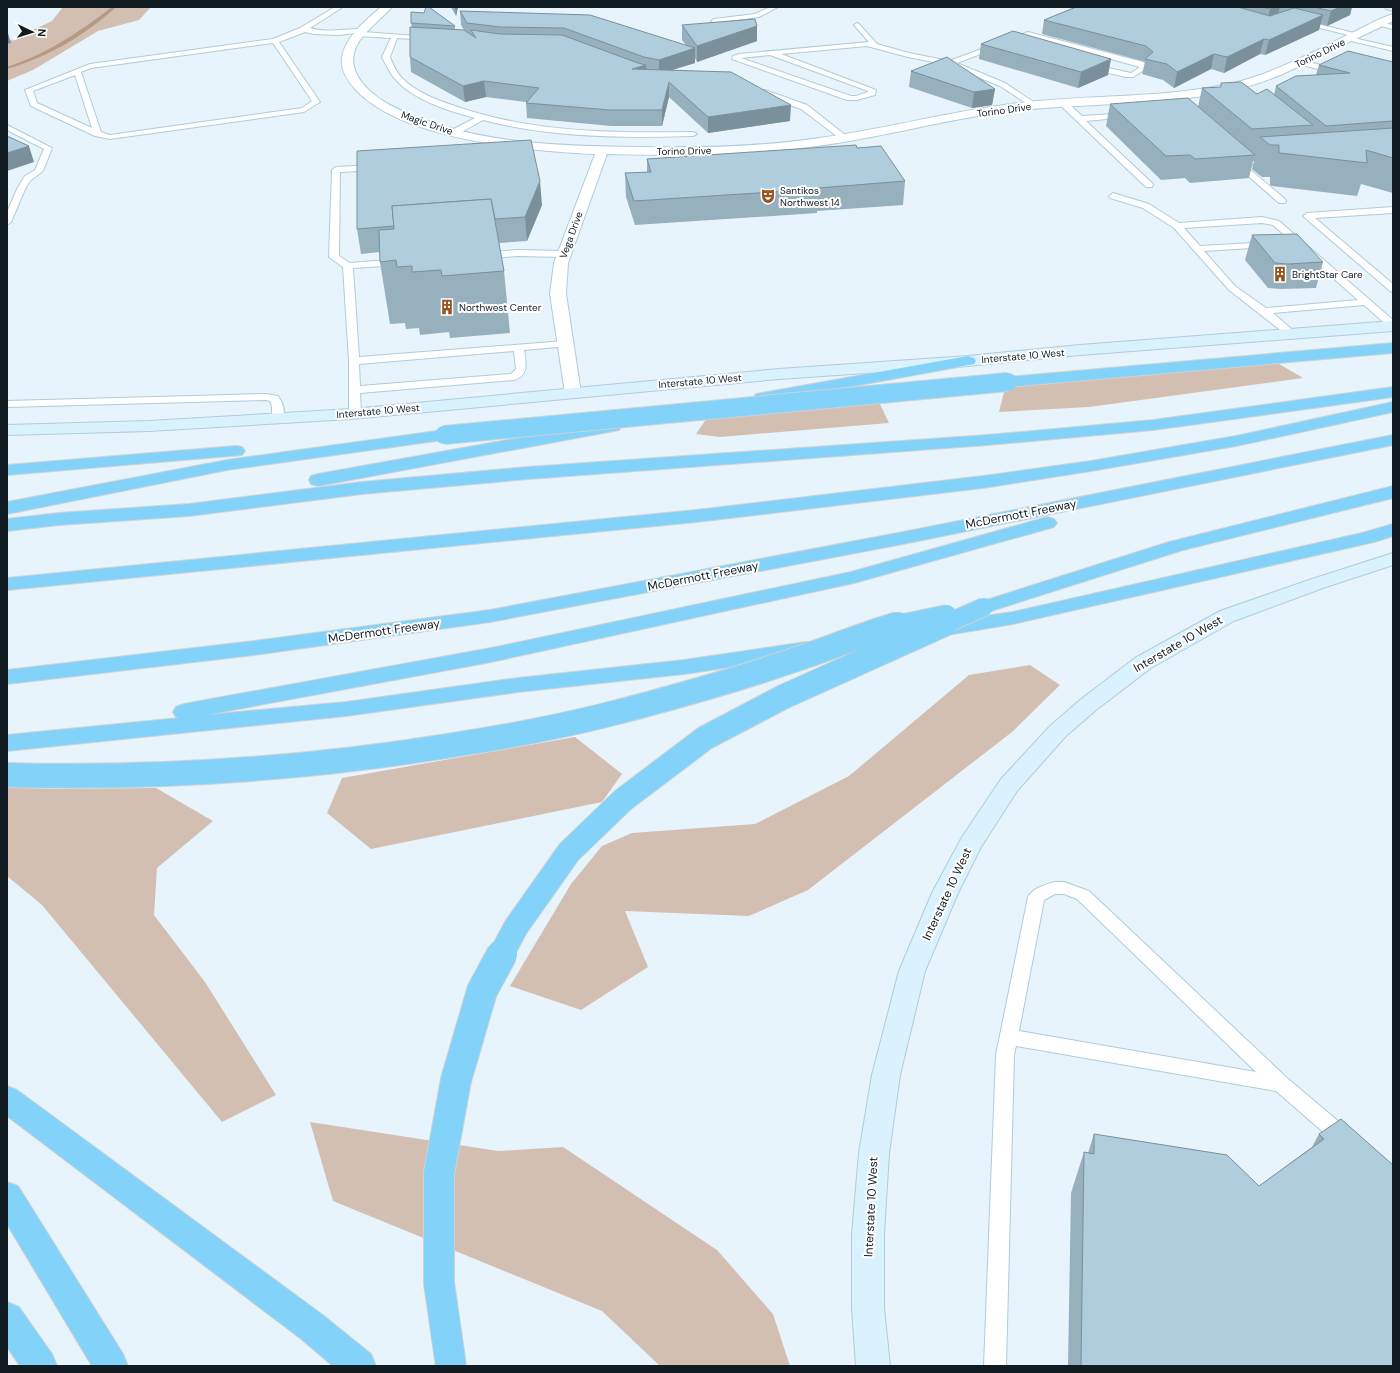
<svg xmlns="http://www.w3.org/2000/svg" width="1400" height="1373" font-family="'DM Sans',sans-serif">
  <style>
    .green { fill: #d2bfb2 }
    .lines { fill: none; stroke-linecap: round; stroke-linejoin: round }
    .stream { fill: #b69a86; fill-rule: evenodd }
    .lane-casing { stroke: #aeccdc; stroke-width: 2 }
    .street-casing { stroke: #aeccdc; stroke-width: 2 }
    .secondary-casing { stroke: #aeccdc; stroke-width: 2 }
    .highway-casing { stroke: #cfd2d3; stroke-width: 2 }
    .lane { fill: #fff; fill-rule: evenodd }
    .street { fill: #fff; fill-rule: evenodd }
    .secondary { fill: #daf2fe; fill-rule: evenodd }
    .highway { fill: #83d2fa; fill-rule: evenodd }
    .highway-bridge-far2-casing { stroke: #cfd2d3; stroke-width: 20; stroke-linecap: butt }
    .highway-bridge-far1-casing { stroke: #cfd2d3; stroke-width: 26; stroke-linecap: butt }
    .highway-bridge-casing { stroke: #cfd2d3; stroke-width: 32; stroke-linecap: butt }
    .highway-bridge-far2 { stroke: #83d2fa; stroke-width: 18 }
    .highway-bridge-far1 { stroke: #83d2fa; stroke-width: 24 }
    .highway-bridge { stroke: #83d2fa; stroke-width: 30 }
    .wall { fill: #96b0be }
    .shaded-wall { fill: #7a909b }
    .building { fill: #afcddd; stroke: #7a909b }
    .labels { text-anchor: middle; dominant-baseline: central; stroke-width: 4; stroke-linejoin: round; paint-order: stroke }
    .far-street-label { font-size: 10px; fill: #111c22; stroke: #fff }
    .far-poi-label { font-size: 10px; fill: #111c22; stroke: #fff; text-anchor: start }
    .street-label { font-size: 12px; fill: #111c22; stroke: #fff }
  </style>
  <rect width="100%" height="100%" fill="#e8f4fb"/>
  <g class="green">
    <polygon points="63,7 151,7 139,20 98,31 33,70 7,81 7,42 52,21"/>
    <polygon points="1274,361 1303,378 1089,407 999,412 1005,388"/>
    <polygon points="879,402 889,423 720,437 696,434 709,415"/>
    <polygon points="1030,665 1060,685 1012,732 808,890 749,916 625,911 648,967 581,1010 510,986 571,884 602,846 632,833 755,824 849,776 969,675"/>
    <polygon points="575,737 622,774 602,802 371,849 327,813 342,778"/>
    <polygon points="7,787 47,789 156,788 213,821 157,868 154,915 205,982 276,1095 222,1122 42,905 7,876"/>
    <polygon points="310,1122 498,1151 563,1147 717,1250 773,1314 790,1366 660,1366 602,1311 333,1201"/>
  </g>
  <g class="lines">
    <path class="stream" d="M 112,7 L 116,7 C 86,35 46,58 7,69 L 7,67 C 48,53 78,33 112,7 Z"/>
    <g class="lane-casing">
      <g id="lane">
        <path d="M 335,7 L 343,7 L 310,28 C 326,33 343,29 360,29 L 362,30 L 363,32 L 431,37 L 432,38 L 429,40 L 397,38 L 390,57 C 393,64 396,72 402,78 C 416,92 434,99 452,105 C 530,133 612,133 693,132 L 697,134 L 693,136 C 622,138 551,138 483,120 L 456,135 L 450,135 L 450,131 L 475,118 C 449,111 413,100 395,79 C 389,72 386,64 382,57 L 391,38 L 358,36 L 356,35 L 355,33 L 339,35 L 314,34 L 305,32 L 279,42 L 320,102 L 304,112 L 110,139 L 95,136 L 31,106 L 25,90 L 90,64 L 273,39 L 300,28 ZM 273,43 L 312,101 L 302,108 L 110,135 L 101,132 L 81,72 L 91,68 ZM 75,75 L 92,128 L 37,103 L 33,91 Z"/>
        <polygon points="770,7 778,7 759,17 714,23 711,21 714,19 755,14"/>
        <polygon points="1302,20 1358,34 1359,35 1356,37 1300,23 1300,21"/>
        <polygon points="1379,22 1393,25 1393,29 1377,25 1377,23"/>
        <path d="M 857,23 L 859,24 L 877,44 L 909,53 L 949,61 L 1028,32 L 1143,62 L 1149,67 L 1133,77 L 1126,77 L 1087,68 L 1086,66 L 1090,64 L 1131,73 L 1140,67 L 1028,36 L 957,63 L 1005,83 L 1035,103 L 1036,105 L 1032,107 L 1000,86 L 948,65 L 908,57 L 867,46 L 781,54 L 876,90 L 875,95 L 857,100 L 847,100 L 732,59 L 733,56 L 739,54 L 869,42 L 854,25 ZM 770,55 L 868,91 L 868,92 L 856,96 L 851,96 L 741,58 Z"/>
        <polygon points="1349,37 1393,47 1393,51 1347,40 1346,39"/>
        <polygon points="1298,60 1340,69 1341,71 1340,73 1334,73 1298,64"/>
        <polygon points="759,90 765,90 807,105 849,138 848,140 842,140 801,109 759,94"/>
        <polygon points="1060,101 1066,101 1082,116 1130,113 1130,117 1127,117 1086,121 1152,183 1153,185 1152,187 1146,187 1060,105"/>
        <polygon points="7,125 52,148 43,171 31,180 26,187 11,222 7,225 7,212 18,187 25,176 35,170 44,149 7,130"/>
        <polygon points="1249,163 1253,165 1248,168 1285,199 1286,201 1285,203 1279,203 1237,166 1238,164"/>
        <path d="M 375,165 L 378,166 L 379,168 L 378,170 L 340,172 L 339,256 L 350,263 L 400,259 L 405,262 L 400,265 L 353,268 L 359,357 L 565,341 L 569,342 L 570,344 L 569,346 L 524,350 C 526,362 529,376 514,380 L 360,393 L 361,413 L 359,415 L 351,415 L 349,413 L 349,361 L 343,267 L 329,257 L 332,170 L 336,167 ZM 514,351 L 516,369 L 511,374 L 360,386 L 359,364 Z"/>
        <path d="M 1113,193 L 1149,204 L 1179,223 L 1262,217 L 1279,221 L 1393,320 L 1393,328 L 1389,327 L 1364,305 L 1273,313 L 1297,334 L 1292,337 L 1288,336 L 1229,290 L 1174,228 L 1143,208 L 1110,198 L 1109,196 ZM 1262,223 L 1273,225 L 1358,300 L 1266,308 L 1235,286 L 1204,251 L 1268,247 L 1271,246 L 1273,244 L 1271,242 L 1200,246 L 1184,228 Z"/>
        <polygon points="1393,207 1393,213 1315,218 1393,284 1393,292 1390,291 1303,216 1307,213"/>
        <polygon points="517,250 564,251 569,254 564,257 517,256 482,259 477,256 482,253"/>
        <path d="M 266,394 L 278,396 C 283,403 286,412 282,420 L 274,420 C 270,414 274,407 270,401 L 266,400 L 7,407 L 7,401 Z"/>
        <path d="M 1054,882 L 1064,882 L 1089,891 L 1287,1078 L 1351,1132 L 1353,1138 L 1351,1144 L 1344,1146 L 1337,1144 L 1276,1091 L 1016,1046 L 1014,1055 L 1006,1366 L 984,1366 L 996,1055 L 1028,897 C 1033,888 1045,885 1054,882 ZM 1055,894 L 1064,894 L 1077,899 L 1256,1072 L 1019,1031 L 1044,900 Z"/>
      </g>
    </g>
    <g class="street-casing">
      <path id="street" d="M 381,7 L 392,7 C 382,18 369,28 360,40 C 338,72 374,98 400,110 C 473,144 560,146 639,147 C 699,148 760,147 819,138 C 886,129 952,111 1019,103 C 1091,94 1163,99 1233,83 C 1276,73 1316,50 1356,31 C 1368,25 1380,18 1393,14 L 1393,21 C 1369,33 1344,44 1320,56 C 1294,69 1270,81 1242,88 C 1161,109 1078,101 996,113 C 936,122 877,138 817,146 C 748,155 677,156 607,154 L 568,263 L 566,294 L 581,393 L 579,397 L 573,398 L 567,397 L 565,393 L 550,294 L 554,263 L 595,154 C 529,151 401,140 355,89 C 347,80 340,69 342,57 C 346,36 366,20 381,7 Z"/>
    </g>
    <g class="secondary-casing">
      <g id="secondary">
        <polygon points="1385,7 1393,7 1393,11 1386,9"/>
        <polygon points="1393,321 1393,331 1080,355 968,366 779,379 351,419 149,431 7,435 7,425 149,421 351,409 779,369 968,356 1080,345"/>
        <polygon points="1393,553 1393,565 1323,588 1234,621 1151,668 1096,710 1066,736 1017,791 981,847 958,893 925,971 900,1075 889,1153 884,1234 884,1308 890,1366 856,1366 852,1308 852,1234 859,1153 872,1075 899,971 932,893 962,837 1001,779 1050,726 1080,700 1135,658 1220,611 1309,580"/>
      </g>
    </g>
    <g class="highway-casing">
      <g id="highway">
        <polygon points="1393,343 1393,353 1008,387 1002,386 1000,382 1002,378 1008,377"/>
        <polygon points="968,356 974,358 976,361 974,364 762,403 756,402 753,398 756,394 762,393"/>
        <polygon points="1393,387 1393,397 1153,430 987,445 528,479 362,494 189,516 59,525 7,531 7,519 59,513 189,504 362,482 528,467 987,435 1153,420"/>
        <polygon points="1393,402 1393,412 1236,446 1091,471 983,488 696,522 7,590 7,578 696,510 983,476 1091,461 1236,436"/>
        <polygon points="613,421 619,422 622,426 619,430 318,486 311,484 309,480 311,476 318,474"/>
        <polygon points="444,430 450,431 453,435 450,439 227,470 7,514 7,502 227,460"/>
        <polygon points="1393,435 1393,445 903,544 490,622 254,655 7,684 7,670 254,641 490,610 903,532"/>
        <polygon points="236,446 242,447 245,451 242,455 7,475 7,465"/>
        <polygon points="1393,486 1393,498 1183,550 991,611 984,613 977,611 974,607 977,603 1169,542"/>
        <polygon points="1047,517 1054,519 1057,523 1054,527 854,583 491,662 206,715 346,702 518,678 684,660 806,642 814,644 817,649 814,654 806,656 684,674 518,692 346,716 7,751 7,735 179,718 176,717 173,712 176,707 184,704 491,648 851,572"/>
        <polygon points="1393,524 1393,536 1374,542 1013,624 935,637 928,635 924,630 928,625 935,623 1013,612 1362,533"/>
        <polygon points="7,1086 17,1090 324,1316 371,1354 376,1366 333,1366 300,1338 7,1116"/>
        <polygon points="7,1182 18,1186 123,1354 128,1366 92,1366 7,1224"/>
        <polygon points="7,1302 19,1307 52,1354 57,1366 20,1366 7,1347"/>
      </g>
    </g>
    <use href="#lane" class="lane"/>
    <use href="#street" class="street"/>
    <use href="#secondary" class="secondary"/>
    <use href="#highway" class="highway"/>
    <g class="highway-bridge-far2-casing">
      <g id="highway-bridge-far2">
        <polyline points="444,435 1008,382"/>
        <polyline points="894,625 947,614"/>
        <polyline points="943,625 984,607"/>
      </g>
    </g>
    <g class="highway-bridge-far1-casing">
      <g id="highway-bridge-far1">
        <path d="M 7,775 C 157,779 305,769 453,745 C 506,737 558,727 610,714 C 672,698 733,681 794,660 C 829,649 862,634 898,624"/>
        <polyline points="501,955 516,927 569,852 623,800 705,738 783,697 945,624"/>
      </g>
    </g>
    <g class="highway-bridge-casing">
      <polyline id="highway-bridge" points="451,1366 439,1283 439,1173 456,1080 482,991 502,954"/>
    </g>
    <use href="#highway-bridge-far2" class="highway-bridge-far2"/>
    <use href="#highway-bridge-far1" class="highway-bridge-far1"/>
    <use href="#highway-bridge" class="highway-bridge"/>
  </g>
  <g class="wall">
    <polygon points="451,7 458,7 456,16"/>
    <polygon points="1076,7 1352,7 1350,15 1327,26 1320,24 1319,30 1265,55 1260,54 1224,73 1211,69 1174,88 1163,80 1142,74 1145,62 1143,61 1042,34 1044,20"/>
    <polygon points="460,11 686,45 682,40 682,25 757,26 757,41 697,62 695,58 695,63 672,70 790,121 708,133 669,97 662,126 611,126 527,118 526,103 526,102 486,97 465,102 411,72 410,57 412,27 411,23 455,26 455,29 464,30 461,25"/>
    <polygon points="981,44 1108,75 1078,88 979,59"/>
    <polygon points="1393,62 1393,193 1361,184 1357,196 1272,186 1270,185 1270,177 1262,177 1252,169 1254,161 1253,161 1249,178 1190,183 1185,178 1161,180 1106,126 1110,104 1198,107 1202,88 1221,87 1221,83 1257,94 1274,95 1276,86 1316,75 1319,65"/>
    <polygon points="911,71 995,89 992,105 972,108 909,87"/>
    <polygon points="857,148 905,181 903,205 817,211 817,213 635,225 626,197 625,173 647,172 647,159"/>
    <polygon points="542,205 527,241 499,243 504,271 510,333 450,338 449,332 420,335 419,328 406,329 405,323 390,324 380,262 380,252 361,254 357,229"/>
    <polygon points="1252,235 1323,262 1316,288 1281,289 1268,288 1245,260"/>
    <polygon points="1341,1119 1393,1366 1068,1366 1071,1193 1084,1152 1088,1153 1094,1134 1259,1186 1312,1147 1319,1134"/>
  </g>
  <g class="shaded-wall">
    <polygon points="455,7 458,7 456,16"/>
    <polygon points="1276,7 1280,7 1277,19 1267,23 1270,9"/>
    <polygon points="1340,7 1352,7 1350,15 1327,26 1331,11"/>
    <polygon points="1323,15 1319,30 1265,55 1269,40"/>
    <polygon points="757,26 757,41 697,62 697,46"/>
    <polygon points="7,30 11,43 7,44"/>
    <polygon points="1264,39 1260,54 1224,73 1227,57"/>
    <polygon points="695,48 695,63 659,74 659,60"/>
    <polygon points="1214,54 1211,69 1174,88 1177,72"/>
    <polygon points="1111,59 1108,75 1078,88 1081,72"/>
    <polygon points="646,65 647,80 632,69"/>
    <polygon points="484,81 486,97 465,102 463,86"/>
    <polygon points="669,82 669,97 662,126 662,110"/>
    <polygon points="995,89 992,105 972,108 974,92"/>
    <polygon points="791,105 790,121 708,133 708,117"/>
    <polygon points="29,146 34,162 7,171 7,153"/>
    <polygon points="540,181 542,205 527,241 525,217"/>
  </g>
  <g class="building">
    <polygon points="426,7 429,7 455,26 411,23 411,12 424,13"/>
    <polygon points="1076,7 1238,7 1270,16 1294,8 1323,15 1269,40 1264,39 1227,57 1214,54 1177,72 1167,64 1145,59 1153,52 1146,46 1044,20"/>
    <polygon points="1262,7 1276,7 1270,9"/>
    <polygon points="1314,7 1340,7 1331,11"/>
    <polygon points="460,11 590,15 695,48 659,60 644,57 564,28 500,27 467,23"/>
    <polygon points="755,19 757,26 697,46 682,25"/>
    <polygon points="410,27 464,30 476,38 471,30 500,34 562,35 638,63 646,65 632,69 731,72 791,105 708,117 669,82 662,110 610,110 526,103 539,88 484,81 463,86 410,57"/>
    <polygon points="1013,31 1111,59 1081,72 981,44"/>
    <polygon points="1348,51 1393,62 1393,121 1326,126 1276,86 1296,76 1350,73 1319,65"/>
    <polygon points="947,57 995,89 974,92 911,71"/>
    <polygon points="1241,82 1257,94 1267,89 1313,125 1252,129 1202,88 1221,87 1221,83"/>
    <polygon points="1188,98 1255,155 1195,159 1190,155 1166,156 1110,104"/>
    <polygon points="1393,128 1393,158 1366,150 1367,163 1280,153 1279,152 1279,145 1270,145 1260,137"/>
    <polygon points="7,136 29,146 7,153"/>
    <polygon points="531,140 540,181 525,217 495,219 491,199 392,206 394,226 357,229 357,151"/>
    <polygon points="856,145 857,148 881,146 905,181 818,188 819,189 634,201 625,173 651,172 647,159"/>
    <polygon points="491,199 504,271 442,276 441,270 412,272 412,266 397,267 396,260 380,262 379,230 394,229 392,206"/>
    <polygon points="1297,234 1323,262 1288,264 1275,263 1252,235"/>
    <polygon points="1341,1119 1393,1165 1393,1366 1081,1366 1084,1152 1094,1154 1094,1134 1227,1155 1259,1186 1324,1139 1319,1134"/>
  </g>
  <defs>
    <g id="theatre-bare" transform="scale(1.2)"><path d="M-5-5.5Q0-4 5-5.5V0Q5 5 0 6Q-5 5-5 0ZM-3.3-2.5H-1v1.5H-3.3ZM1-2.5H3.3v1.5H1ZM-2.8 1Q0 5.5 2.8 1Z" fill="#965521" stroke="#fff" stroke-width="2.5" paint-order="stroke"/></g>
    <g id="building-bare" transform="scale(1.2)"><path d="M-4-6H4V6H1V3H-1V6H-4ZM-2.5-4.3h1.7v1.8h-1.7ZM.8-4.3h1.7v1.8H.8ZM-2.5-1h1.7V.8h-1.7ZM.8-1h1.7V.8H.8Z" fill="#965521" stroke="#fff" stroke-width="2.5" paint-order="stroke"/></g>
  </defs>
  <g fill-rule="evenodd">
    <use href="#theatre-bare" x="768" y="196"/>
    <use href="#building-bare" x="1280" y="274"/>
    <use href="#building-bare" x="447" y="307"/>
  </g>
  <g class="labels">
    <g class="far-street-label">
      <text transform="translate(1320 53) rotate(-26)">Torino Drive</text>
      <text transform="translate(1004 110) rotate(-8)">Torino Drive</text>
      <text transform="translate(427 123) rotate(19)">Magic Drive</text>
      <text transform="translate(684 151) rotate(-1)">Torino Drive</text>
      <text transform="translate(571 235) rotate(-70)">Vega Drive</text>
      <text transform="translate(1023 356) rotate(-5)">Interstate 10 West</text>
      <text transform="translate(700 381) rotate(-5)">Interstate 10 West</text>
      <text transform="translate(378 411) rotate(-5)">Interstate 10 West</text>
    </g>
    <g class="far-poi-label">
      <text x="780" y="190">Santikos<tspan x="780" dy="12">Northwest 14</tspan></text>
      <text x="1292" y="274">BrightStar Care</text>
      <text x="459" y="307">Northwest Center</text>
    </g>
    <g class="street-label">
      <text transform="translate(1021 514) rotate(-11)">McDermott Freeway</text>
      <text transform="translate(703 576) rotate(-11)">McDermott Freeway</text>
      <text transform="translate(384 631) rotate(-8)">McDermott Freeway</text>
      <text transform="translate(1178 644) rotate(-30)">Interstate 10 West</text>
      <text transform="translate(947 894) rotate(-65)">Interstate 10 West</text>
      <text transform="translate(871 1207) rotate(-87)">Interstate 10 West</text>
    </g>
  </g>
  <rect width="1400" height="1373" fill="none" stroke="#111c22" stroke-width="16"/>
  <g transform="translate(32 32) rotate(94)" stroke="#ffffff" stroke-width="3" paint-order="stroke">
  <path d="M0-3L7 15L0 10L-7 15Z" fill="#111c22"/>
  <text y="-6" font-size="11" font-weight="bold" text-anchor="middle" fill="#111c22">N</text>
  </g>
</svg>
